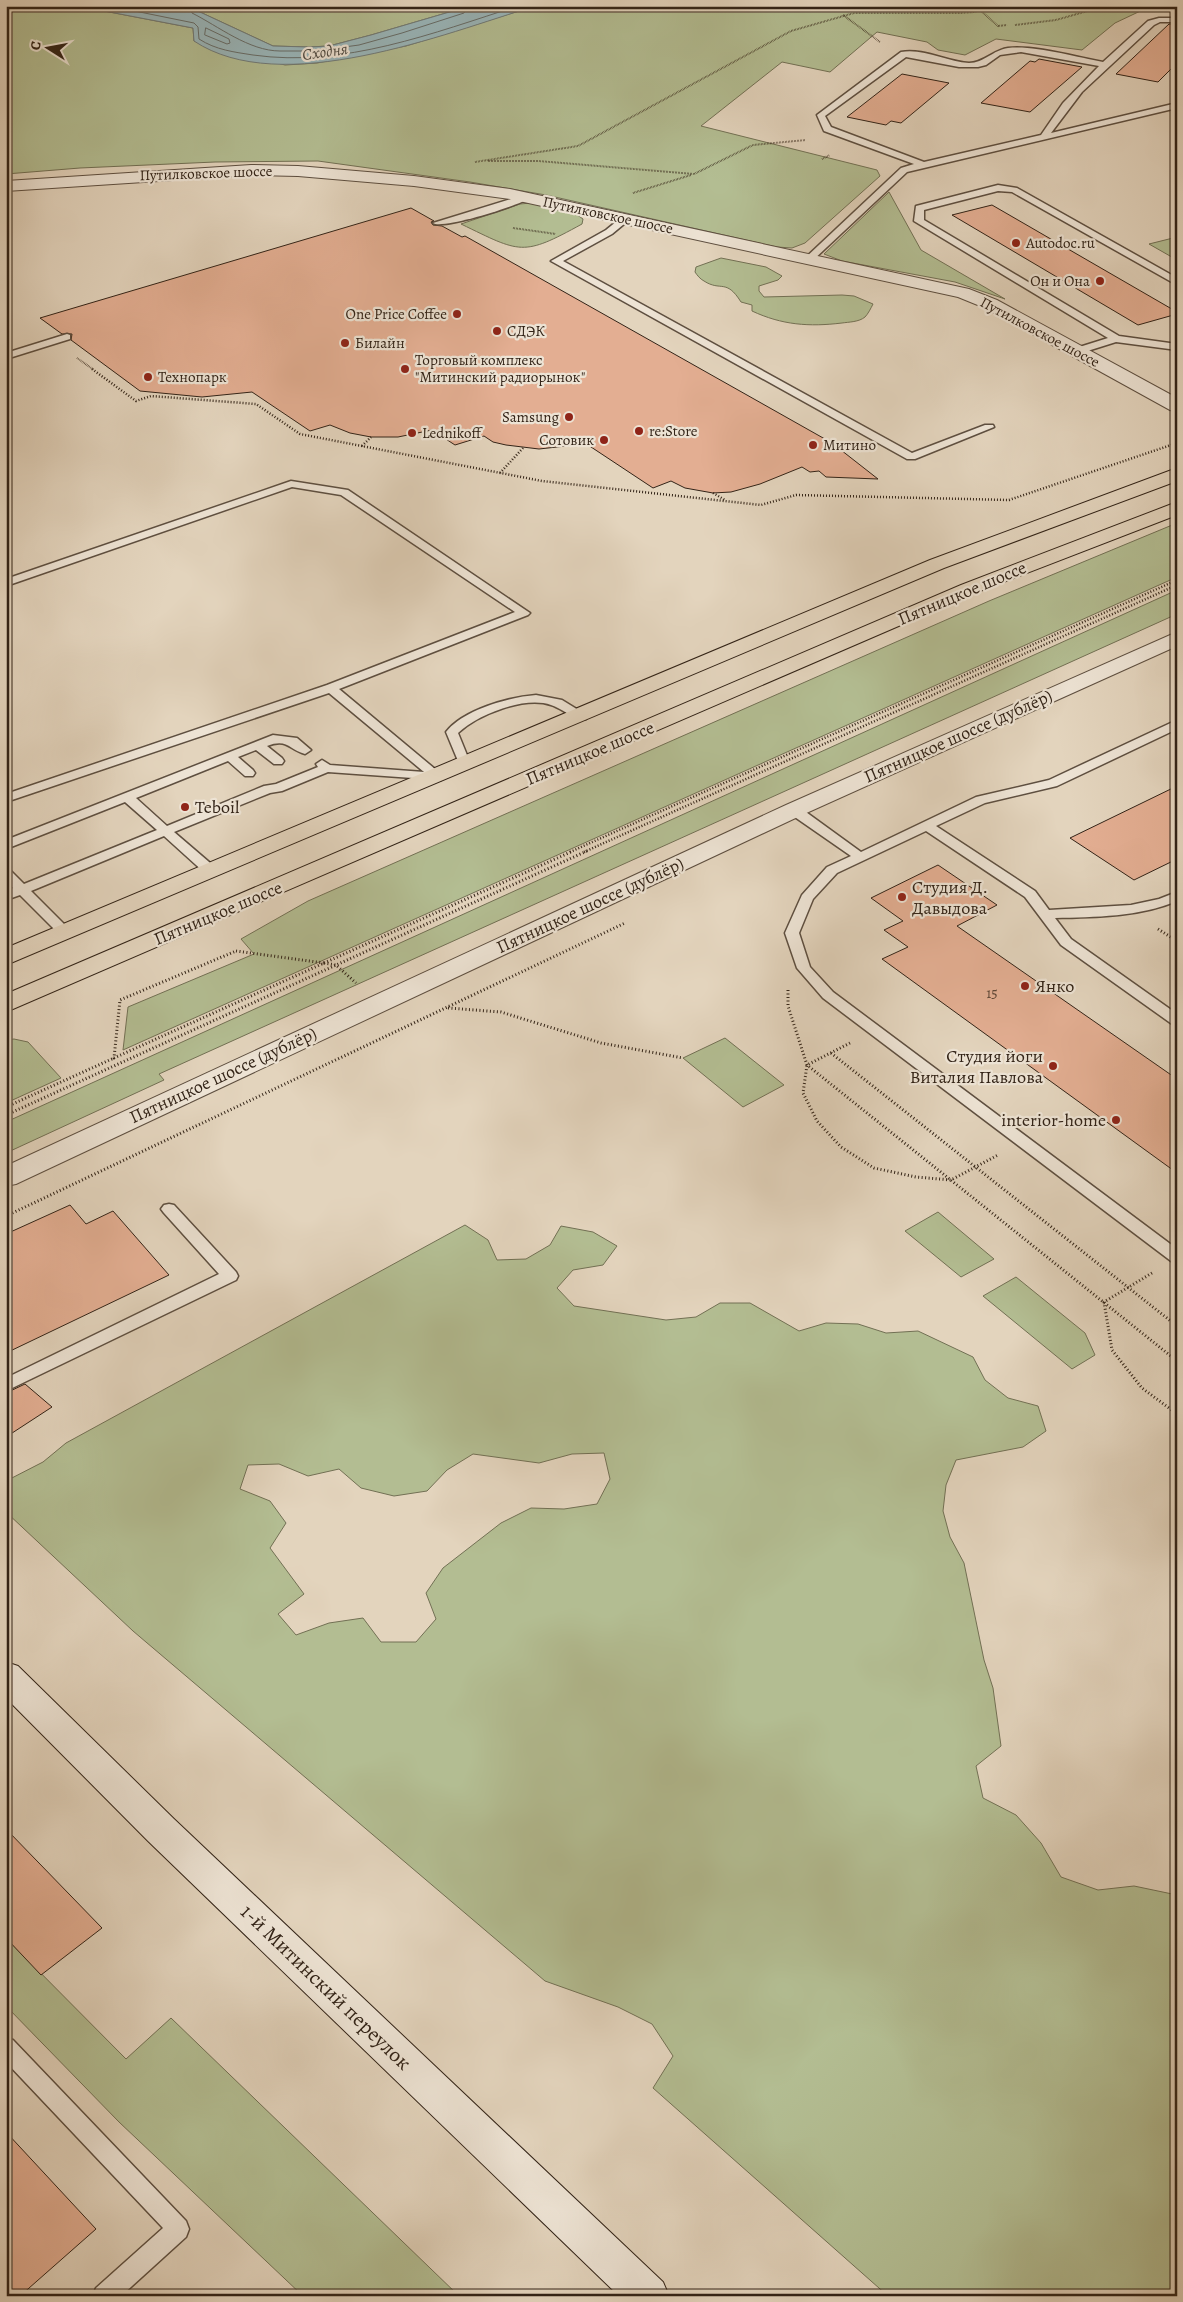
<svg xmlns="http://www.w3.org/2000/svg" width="1183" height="2302" font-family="Alegreya,serif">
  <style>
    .green { fill: #b3bd92; stroke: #727054; fill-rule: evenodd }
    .water { fill: #99b6ba; stroke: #707b79 }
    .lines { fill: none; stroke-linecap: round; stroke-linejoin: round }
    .shore { stroke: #666c68; stroke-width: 1 }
    .building { fill: #e3ae92; stroke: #322317 }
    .service-casing { stroke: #5e4f40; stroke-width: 3 }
    .minor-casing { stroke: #5e4f40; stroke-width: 2 }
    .tertiary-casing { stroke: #5e4f40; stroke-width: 2 }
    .secondary-casing { stroke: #322317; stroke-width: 2 }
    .primary-casing { stroke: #322317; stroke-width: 2 }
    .path-far2 { stroke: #322317; stroke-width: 2; stroke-dasharray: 0.5 1; stroke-linecap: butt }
    .path-far1 { stroke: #322317; stroke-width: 2.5; stroke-dasharray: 1 2; stroke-linecap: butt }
    .path { stroke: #322317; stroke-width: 3; stroke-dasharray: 1 2.5; stroke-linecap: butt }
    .service { fill: #ede3d4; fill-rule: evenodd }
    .minor { fill: #ede3d4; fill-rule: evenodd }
    .tertiary { fill: #ede3d4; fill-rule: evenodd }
    .secondary { fill: #ede3d4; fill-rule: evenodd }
    .primary { fill: #e3d4bd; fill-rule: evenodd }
    .poi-dot { fill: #8f2418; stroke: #ede3d4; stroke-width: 2 }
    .labels { text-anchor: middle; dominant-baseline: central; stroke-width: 4.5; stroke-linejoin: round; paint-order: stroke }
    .far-street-label { font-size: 15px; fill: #322317; stroke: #ede3d4 }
    .far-poi-label { font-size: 15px; fill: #322317; stroke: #ede3d4; text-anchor: start }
    .number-label { font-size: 15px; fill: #5e4636 }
    .far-water-label { font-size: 16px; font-style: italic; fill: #4c4840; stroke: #ede3d4 }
    .street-label { font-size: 18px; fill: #322317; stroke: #ede3d4 }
    .poi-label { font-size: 18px; fill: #322317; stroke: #ede3d4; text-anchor: start }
    .near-street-label { font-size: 21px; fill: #322317; stroke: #ede3d4 }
  </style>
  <rect width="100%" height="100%" fill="#e3d4bd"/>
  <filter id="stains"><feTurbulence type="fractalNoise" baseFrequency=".004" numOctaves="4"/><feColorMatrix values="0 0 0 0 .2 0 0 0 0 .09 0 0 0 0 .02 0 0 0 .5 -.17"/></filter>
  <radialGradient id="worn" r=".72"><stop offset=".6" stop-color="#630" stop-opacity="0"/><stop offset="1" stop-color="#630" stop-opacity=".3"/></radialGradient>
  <g class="green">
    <polygon points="6,6 78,6 193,28 194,41 285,65 317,63 406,46 535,6 1151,6 1115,23 1082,50 996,39 965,55 938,50 927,42 877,32 830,72 782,62 701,126 877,170 880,176 805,243 792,248 777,247 546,195 470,182 318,161 215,162 80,168 6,174"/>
    <polygon points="187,6 470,6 371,35 329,46 309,47 273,46"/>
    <polygon points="889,192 921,250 1005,299 955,282 842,261 824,254"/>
    <path d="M 531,203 L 573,212 L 583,219 L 582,224 C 522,257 521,253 461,224 L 520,204 Z"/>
    <polygon points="1177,237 1177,260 1149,244"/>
    <path d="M 721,258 L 766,267 L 782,276 L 778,280 L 759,286 L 759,291 L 764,297 L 842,295 L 854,296 L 873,304 C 871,308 868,314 865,317 C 859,322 849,322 842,323 C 809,327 782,325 752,311 L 752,305 L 741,302 C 726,278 721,292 704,281 C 700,279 697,275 695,272 L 696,267 Z"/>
    <polygon points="1177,523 1177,577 123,1050 128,1007 254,954 241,939 308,901 989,601"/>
    <polygon points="1177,590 1177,614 159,1074 164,1080 6,1153 6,1122"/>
    <polygon points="725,1038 784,1085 743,1107 683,1058"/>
    <polygon points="14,1039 28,1042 61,1078 6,1103 6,1040"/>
    <polygon points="938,1212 994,1259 961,1277 905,1231"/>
    <path d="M 465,1225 L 488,1240 L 497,1260 L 526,1259 L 550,1245 L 561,1226 L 593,1232 L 617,1246 L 603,1265 L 573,1270 L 557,1288 L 574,1306 L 666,1320 L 696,1317 L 720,1303 L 750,1303 L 799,1331 L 826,1323 L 858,1324 L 886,1333 L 918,1331 L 973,1357 L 985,1380 L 1008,1398 L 1038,1406 L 1046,1431 L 1023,1447 L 956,1460 L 946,1485 L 943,1511 L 950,1537 L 964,1563 L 984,1660 L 993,1688 L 1001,1746 L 976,1766 L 983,1798 L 1016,1815 L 1041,1843 L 1061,1877 L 1098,1890 L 1134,1886 L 1177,1895 L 1177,2296 L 888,2296 L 653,2088 L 673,2056 L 652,2024 L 618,2007 L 545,1981 L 133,1631 L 6,1512 L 6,1481 L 43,1462 L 66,1443 ZM 604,1453 L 610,1479 L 597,1504 L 564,1509 L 531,1508 L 501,1523 L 443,1568 L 426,1593 L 436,1619 L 416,1642 L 381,1642 L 363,1618 L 329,1623 L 296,1635 L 278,1614 L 304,1594 L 270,1548 L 286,1523 L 270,1501 L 240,1489 L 248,1465 L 279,1464 L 308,1476 L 339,1469 L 361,1488 L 394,1496 L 427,1491 L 447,1470 L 473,1454 L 539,1463 L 572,1454 Z"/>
    <polygon points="1016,1277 1085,1333 1095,1355 1072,1369 983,1296"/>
    <polygon points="6,1938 126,2059 171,2018 459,2296 303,2296 119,2122 6,2006"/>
  </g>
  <path class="water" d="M 78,6 L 187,6 L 273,46 L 309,47 L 329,46 L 371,35 L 470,6 L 535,6 C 444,34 281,99 194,41 L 193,28 Z"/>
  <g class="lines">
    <g class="shore">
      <path d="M 110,6 L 194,23 L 198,27 L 199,39 C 216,50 234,52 253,55 C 344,68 433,33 518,6"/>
      <path d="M 189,6 L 192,13 C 218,26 249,51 280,51 L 315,51 L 359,45 L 402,33 L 464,13 L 468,6"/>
      <polygon points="206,28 229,39 230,43 227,44 205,35"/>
    </g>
  </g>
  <g class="building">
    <polygon points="1169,24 1177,24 1177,63 1158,82 1116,74"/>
    <polygon points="1039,59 1082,67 1030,112 981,103 1030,61 1035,62"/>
    <polygon points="902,74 949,83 901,123 891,121 886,125 847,117"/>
    <polygon points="992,205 1177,312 1177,314 1138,325 952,215"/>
    <polygon points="411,208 434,221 431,222 433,225 442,226 462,237 465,236 832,443 878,479 826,477 819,471 810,472 802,467 760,484 731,492 713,493 685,488 671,481 653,488 582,441 566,446 539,449 506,445 493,442 484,436 455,445 432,430 398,437 371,437 350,433 330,425 310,431 252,392 202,397 140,391 71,340 72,334 62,334 40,318"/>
    <polygon points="1177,786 1177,859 1134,880 1070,838"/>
    <polygon points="938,865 997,905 957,926 1177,1079 1177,1173 882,959 908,947 884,930 903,921 871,898"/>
    <polygon points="70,1205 86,1224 113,1211 169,1275 6,1353 6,1234"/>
    <polygon points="25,1384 52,1407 6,1437 6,1393"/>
    <polygon points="6,1829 102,1928 41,1975 6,1938"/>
    <polygon points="6,2132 96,2229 20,2296 6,2296"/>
  </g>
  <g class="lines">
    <g class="service-casing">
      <g id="service">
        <path d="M 1159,18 L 1177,18 L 1177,22 L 1160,22 L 1154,25 L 1082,92 L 1051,133 L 1177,103 L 1177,108 L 907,172 L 811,262 L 803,260 L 901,168 L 914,164 L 824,131 L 817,115 L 901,52 C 924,48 947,62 969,63 C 984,63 993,50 1008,48 C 1034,45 1076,57 1103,62 L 1148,21 ZM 1021,52 L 1099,66 L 1063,103 L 1041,135 L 924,162 L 831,127 L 825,116 L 906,57 L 959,67 L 978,67 L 986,65 L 1000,55 Z"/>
        <polygon points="998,185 1017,188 1177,278 1177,285 1012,192 998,191 924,210 924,220 1119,336 1177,344 1177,350 1116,342 1081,353 1073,353 1073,349 1108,338 914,221 916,206"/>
        <path d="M 524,195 L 531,197 C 522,205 442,230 433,223 Z"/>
        <polygon points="622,217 630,219 612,234 563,261 912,453 985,425 993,425 994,427 915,459 907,459 551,261 606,230"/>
        <polygon points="67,334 70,335 70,339 6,359 6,353"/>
        <path d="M 291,481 L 348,490 L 530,613 L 528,615 L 339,689 L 441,774 L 443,777 L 441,780 L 328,772 L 282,791 L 270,793 L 174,832 L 216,868 L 218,871 L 216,874 L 206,874 L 164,836 L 31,891 L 72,932 L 70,935 L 60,935 L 20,895 L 6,900 L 6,891 L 13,888 L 6,882 L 6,870 L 11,871 L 24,884 L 157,830 L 125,802 L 6,849 L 6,840 L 273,735 L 297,738 L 311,750 L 305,754 C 289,750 288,738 267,746 L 282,758 L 284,761 L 282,764 L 274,764 L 256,750 L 238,757 L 253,770 L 255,773 L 253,776 L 245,776 L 228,761 L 136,798 L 167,826 L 264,786 L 276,784 L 318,767 L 316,764 L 322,760 L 330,765 L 424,772 L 329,693 L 6,802 L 6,794 L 327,685 L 515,612 L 341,495 L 292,487 L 6,586 L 6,579 Z"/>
        <path d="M 536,695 L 562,700 L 588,716 L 586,719 C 575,721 562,708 551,705 C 525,696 478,714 458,733 L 471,765 L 465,769 L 461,768 L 446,732 C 463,710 509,697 536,695 Z"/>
        <path d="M 1177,720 L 1177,729 L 1057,786 L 985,803 L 936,826 L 1035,891 L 1049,910 L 1131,905 L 1159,899 L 1177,892 L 1177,901 C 1139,917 1095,917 1055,918 L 1071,939 L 1177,1014 L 1177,1025 L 1172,1024 L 1061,945 L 1025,897 L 926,831 L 837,873 L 813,899 L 799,933 L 810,967 L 833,992 L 1177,1249 L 1177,1262 L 1171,1261 L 823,998 L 797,968 L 785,933 L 802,895 L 827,867 L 851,856 L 789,813 L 788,810 L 789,807 L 799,807 L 861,852 L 976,797 L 1049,780 Z"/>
        <polygon points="169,1204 174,1205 236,1272 238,1276 236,1280 6,1391 6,1378 219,1274 164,1213 161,1209 164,1205"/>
        <polygon points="6,2038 13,2040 186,2221 189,2229 186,2237 121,2296 93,2296 96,2288 163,2228 6,2062"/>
      </g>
    </g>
    <g class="minor-casing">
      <polygon id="minor" points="1177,632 1177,646 802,815 16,1184 6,1186 6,1166 786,805"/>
    </g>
    <g class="tertiary-casing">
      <polygon id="tertiary" points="251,165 298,166 414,176 510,189 969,289 997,300 1177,398 1177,412 1170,410 985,308 958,297 510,199 414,186 298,176 251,175 6,191 6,181"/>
    </g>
    <g class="secondary-casing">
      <polygon id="secondary" points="6,1662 18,1666 174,1819 663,2282 669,2296 619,2296 148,1841 6,1698"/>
    </g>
    <g class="primary-casing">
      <g id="primary">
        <polygon points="1177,468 1177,481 944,568 6,965 6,948 930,560"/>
        <polygon points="1177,502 1177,515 975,593 6,1012 6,994 961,585"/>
      </g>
    </g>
    <g class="path-far2">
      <polyline points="1081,6 1092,10"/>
      <polyline points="1120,6 1128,11"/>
      <polyline points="981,11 999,27"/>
      <polyline points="843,15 880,42"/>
      <polyline points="1015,25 1056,20 1105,6"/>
      <polyline points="998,26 1007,25"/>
      <polyline points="822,159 830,155"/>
      <polyline points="488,161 538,161 694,174 753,145 806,140"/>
      <polyline points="475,162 578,146 791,31 854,13 960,13 974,12 993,6"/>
      <polyline points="633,193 691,175"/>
      <polyline points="513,228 556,234"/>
      <polyline points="77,358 94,370"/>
    </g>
    <g class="path-far1">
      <polyline points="92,369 136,401 151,396 256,404 300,434 542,481 761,505 796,495 1009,500 1177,443"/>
      <polyline points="362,446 371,437"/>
      <polyline points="500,473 523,448"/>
      <polyline points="713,493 725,500"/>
      <polyline points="570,852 1177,580"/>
      <polyline points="584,852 1177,585"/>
    </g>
    <g class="path">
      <polyline points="1158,929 1177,941"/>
      <polygon points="236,951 324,963 114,1058 120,1000"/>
      <polyline points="324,963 336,965 356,983"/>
      <polyline points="324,963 573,851"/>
      <polyline points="788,990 788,1006 807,1065 1177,1361"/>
      <polyline points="448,1008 501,1012 601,1043 683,1058"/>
      <polyline points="850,1043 807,1065 803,1093 817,1121 841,1147 874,1168 916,1177 951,1180 998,1155"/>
      <polyline points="831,1053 1177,1326"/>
      <polyline points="6,1107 114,1058"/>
      <polyline points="6,1115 587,851"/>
      <polyline points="6,1216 625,923"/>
      <polyline points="1152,1273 1104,1302 1112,1350 1142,1388 1177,1414"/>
    </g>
    <use href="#service" class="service"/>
    <use href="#minor" class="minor"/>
    <use href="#tertiary" class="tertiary"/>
    <use href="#secondary" class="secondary"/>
    <use href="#primary" class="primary"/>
  </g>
  <g class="poi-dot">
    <circle cx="1016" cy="243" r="5"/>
    <circle cx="1100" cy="281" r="5"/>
    <circle cx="457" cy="314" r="5"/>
    <circle cx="497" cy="331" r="5"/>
    <circle cx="345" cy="343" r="5"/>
    <circle cx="405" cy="369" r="5"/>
    <circle cx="148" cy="377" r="5"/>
    <circle cx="569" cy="417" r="5"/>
    <circle cx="639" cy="431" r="5"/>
    <circle cx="412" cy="433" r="5"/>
    <circle cx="604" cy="440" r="5"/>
    <circle cx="813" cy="445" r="5"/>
    <circle cx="185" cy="807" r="5"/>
    <circle cx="902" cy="897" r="5"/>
    <circle cx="1025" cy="986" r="5"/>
    <circle cx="1053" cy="1066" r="5"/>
    <circle cx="1116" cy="1120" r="5"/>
  </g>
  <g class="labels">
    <g class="far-street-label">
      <text transform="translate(206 173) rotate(-2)">Путилковское шоссе</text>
      <text transform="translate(608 215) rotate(12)">Путилковское шоссе</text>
      <text transform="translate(1040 332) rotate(28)">Путилковское шоссе</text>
    </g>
    <g class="far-poi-label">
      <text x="1026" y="243">Autodoc.ru</text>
      <text x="1090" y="281" text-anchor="end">Он и Она</text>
      <text x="447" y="314" text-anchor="end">One Price Coffee</text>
      <text x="507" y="331">СДЭК</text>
      <text x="355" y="343">Билайн</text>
      <text x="415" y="360">Торговый комплекс<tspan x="415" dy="17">"Митинский радиорынок"</tspan></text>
      <text x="158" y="377">Технопарк</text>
      <text x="559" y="417" text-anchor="end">Samsung</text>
      <text x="649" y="431">re:Store</text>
      <text x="422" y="433">Lednikoff</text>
      <text x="594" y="440" text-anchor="end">Сотовик</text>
      <text x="823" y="445">Митино</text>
    </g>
    <g class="number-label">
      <text x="992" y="993">15</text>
    </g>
    <g class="far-water-label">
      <text transform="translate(325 52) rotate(-8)">Сходня</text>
    </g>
    <g class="street-label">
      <text transform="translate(962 593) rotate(-23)">Пятницкое шоссе</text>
      <text transform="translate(958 736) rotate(-24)">Пятницкое шоссе (дублёр)</text>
      <text transform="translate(590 753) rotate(-23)">Пятницкое шоссе</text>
      <text transform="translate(590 905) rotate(-25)">Пятницкое шоссе (дублёр)</text>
      <text transform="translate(218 913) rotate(-23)">Пятницкое шоссе</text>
      <text transform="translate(223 1075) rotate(-25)">Пятницкое шоссе (дублёр)</text>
    </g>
    <g class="poi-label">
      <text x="195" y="807">Teboil</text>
      <text x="912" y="887">Студия Д.<tspan x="912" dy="21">Давыдова</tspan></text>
      <text x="1035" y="986">Янко</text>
      <text x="1043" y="1056" text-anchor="end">Студия йоги<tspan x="1043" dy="21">Виталия Павлова</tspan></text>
      <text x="1106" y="1120" text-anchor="end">interior-home</text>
    </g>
    <g class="near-street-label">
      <text transform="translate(326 1987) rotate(44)">1-й Митинский переулок</text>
    </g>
  </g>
  <rect width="1183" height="2302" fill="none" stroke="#e3d4bd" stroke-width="25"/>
  <rect x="8" y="8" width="1168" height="2287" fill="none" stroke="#322317" stroke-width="2.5"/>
  <rect x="12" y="12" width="1158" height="2277" fill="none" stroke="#322317"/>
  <g transform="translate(48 48) rotate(281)" stroke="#ede3d4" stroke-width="4" paint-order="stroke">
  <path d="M0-4L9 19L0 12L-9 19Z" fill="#322317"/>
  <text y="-8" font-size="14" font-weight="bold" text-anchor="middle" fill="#322317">С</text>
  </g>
  <rect width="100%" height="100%" filter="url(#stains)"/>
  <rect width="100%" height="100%" fill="url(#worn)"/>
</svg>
